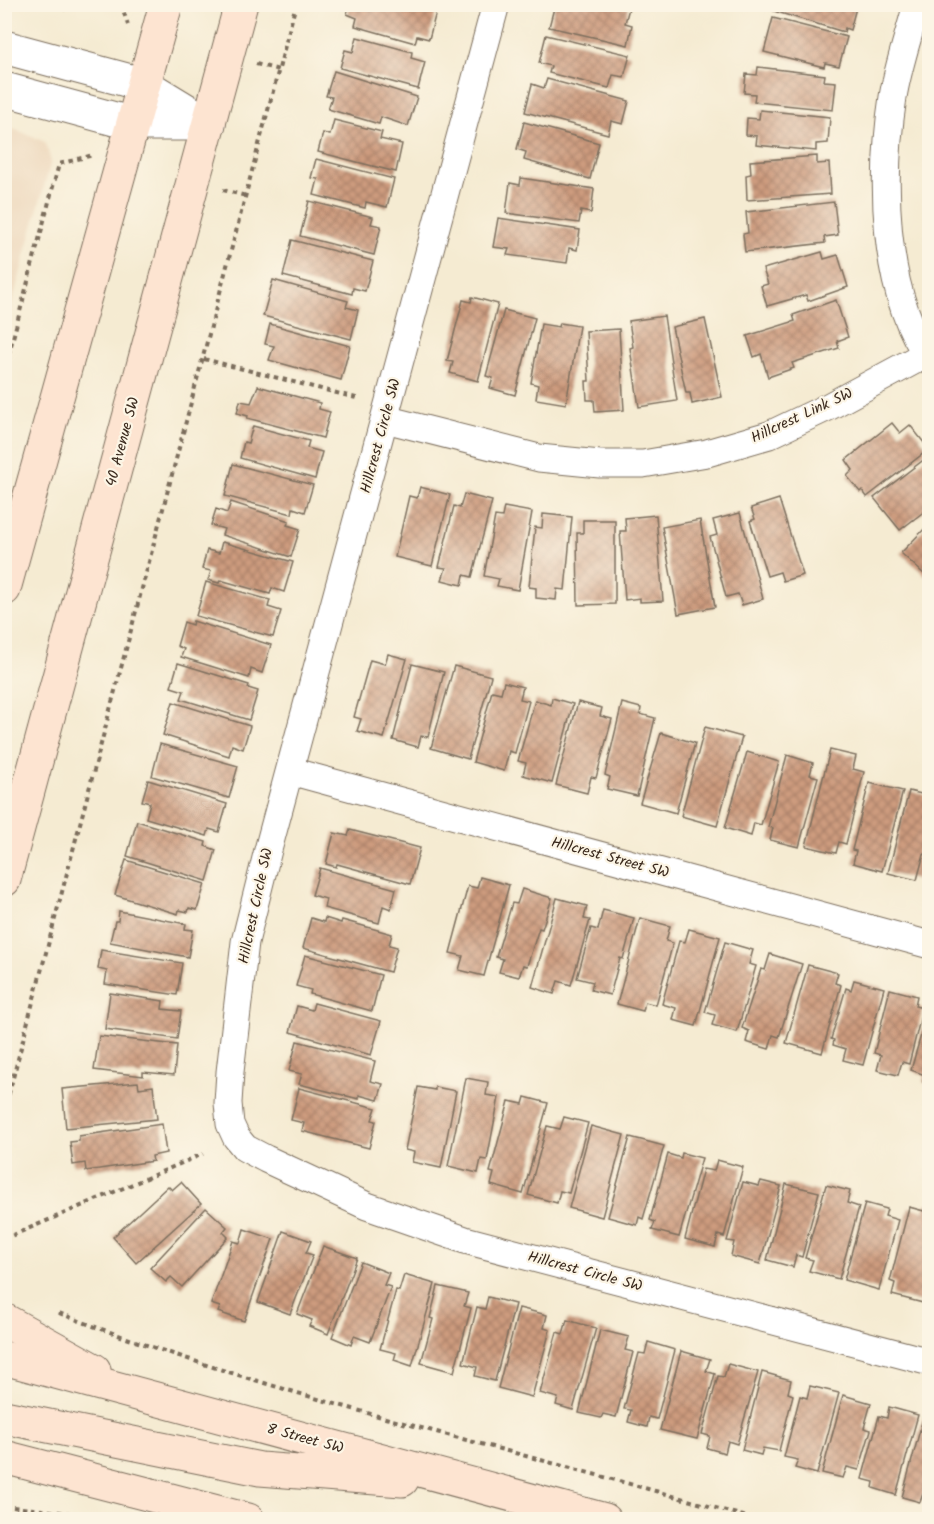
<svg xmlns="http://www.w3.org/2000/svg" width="934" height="1524" font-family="Kalam,sans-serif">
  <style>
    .built { fill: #edd7bb }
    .building { fill: url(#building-cross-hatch) }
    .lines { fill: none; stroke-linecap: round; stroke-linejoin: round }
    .minor-casing { stroke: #7c6e5d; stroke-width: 29 }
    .tertiary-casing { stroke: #7c6e5d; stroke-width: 35 }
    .secondary-casing { stroke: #7c6e5d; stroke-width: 35 }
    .path { stroke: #7c6e5d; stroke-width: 4; stroke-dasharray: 4.5 4.5; stroke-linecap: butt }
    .minor { stroke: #fff; stroke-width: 27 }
    .tertiary { stroke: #fff; stroke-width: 33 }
    .secondary { stroke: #fde4d1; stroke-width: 33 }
    .labels { text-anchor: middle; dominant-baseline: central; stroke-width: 4.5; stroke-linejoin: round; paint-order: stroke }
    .street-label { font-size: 15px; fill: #3b2a1e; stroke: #fcf5e5 }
  </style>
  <defs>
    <pattern id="building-cross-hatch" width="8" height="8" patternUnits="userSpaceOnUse" patternTransform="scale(1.5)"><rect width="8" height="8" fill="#cd9b7e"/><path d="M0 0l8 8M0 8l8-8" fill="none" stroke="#a87f67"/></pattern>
  </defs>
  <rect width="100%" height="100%" fill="#fcf5e5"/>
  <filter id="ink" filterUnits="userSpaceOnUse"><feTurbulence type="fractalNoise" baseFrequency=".0167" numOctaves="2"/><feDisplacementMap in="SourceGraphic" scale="12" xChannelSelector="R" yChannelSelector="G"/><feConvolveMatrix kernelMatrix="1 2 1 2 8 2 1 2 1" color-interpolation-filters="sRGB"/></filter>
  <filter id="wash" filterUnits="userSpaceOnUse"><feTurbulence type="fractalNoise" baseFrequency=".008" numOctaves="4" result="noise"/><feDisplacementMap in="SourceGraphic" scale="24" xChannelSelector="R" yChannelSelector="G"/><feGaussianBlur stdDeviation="1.35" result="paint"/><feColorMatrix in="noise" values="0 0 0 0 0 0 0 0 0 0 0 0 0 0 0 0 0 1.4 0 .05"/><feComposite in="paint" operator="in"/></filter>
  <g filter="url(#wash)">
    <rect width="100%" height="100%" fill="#f5ebd2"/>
    <polygon class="built" points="5,125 45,142 51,161 5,329"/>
    <g id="blocks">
      <g class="building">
        <polygon points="349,4 407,4 436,12 429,39 417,36 415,43 355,26 357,18 347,14"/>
        <polygon points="555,4 617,4 629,8 625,23 632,25 628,45 549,27"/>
        <polygon points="772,4 857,4 850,30 845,28 844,32 777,12 770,9"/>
        <polygon points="773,18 847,37 839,66 825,63 824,67 764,52"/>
        <polygon points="546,35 630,55 624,77 613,75 609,88 549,73 551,66 539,63"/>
        <polygon points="357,37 412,52 411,58 425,62 418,89 340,68 345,50 353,52"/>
        <polygon points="758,67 825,75 824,81 836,82 833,110 754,102 755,94 744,93 746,74 757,75"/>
        <polygon points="334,71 417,97 408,126 381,117 379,124 328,109 332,97 326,96"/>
        <polygon points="547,79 629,101 623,124 611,121 608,134 525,112 532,84 544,88"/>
        <polygon points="760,110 830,117 828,143 816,144 816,151 756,145 757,136 746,135 747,118 759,119"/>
        <polygon points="334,120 382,132 380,139 402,144 396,172 318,152 323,133 330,135"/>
        <polygon points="524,122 599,143 590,179 524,160 526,152 517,149"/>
        <polygon points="817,156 817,164 829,163 831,194 747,200 746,175 751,174 750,161"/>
        <polygon points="316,159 394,179 387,207 366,202 365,208 314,195 318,179 311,178"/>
        <polygon points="521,178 594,189 591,213 581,211 579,223 506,213 510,183 520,185"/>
        <polygon points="309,201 373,217 371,224 381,226 374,255 300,236"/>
        <polygon points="834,202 838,235 824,237 825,243 745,252 743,234 748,233 746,212"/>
        <polygon points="498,218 580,230 577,250 569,248 567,263 507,255 509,249 493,247"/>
        <polygon points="292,240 373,261 365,291 353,288 352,294 283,276"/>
        <polygon points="822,252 824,259 838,255 848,287 808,301 806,295 767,306 761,286 768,284 763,269"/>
        <polygon points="273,280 348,301 346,307 358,310 351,339 263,316"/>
        <polygon points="472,297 498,304 478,381 450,373 453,362 447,361 463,300 471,302"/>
        <polygon points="836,300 848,337 837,341 839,348 792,363 794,368 768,377 761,354 754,357 747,336 795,321 793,315"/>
        <polygon points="504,310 535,318 515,395 490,388 493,378 486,376"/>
        <polygon points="664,316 677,401 639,407 630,348 633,347 629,321"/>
        <polygon points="705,319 722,397 692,404 690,393 686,393 672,327"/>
        <polygon points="560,323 579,326 566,404 536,399 538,385 531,383 541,324 559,327"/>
        <polygon points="270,324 350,346 341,380 269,360 274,346 265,344"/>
        <polygon points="619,329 624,410 595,412 594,400 587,400 586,381 589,381 586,331"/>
        <polygon points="258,386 320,403 319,409 330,412 323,438 247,418 248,416 237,413 240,401 251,403"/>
        <polygon points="892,423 900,433 910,425 929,449 867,497 862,490 860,492 847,476 853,470 846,460"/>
        <polygon points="253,426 309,441 307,448 322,452 315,479 240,458 244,442 248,443"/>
        <polygon points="930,455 930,507 900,530 874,498"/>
        <polygon points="233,464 313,485 305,512 293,508 292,514 225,496"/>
        <polygon points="420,487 450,495 432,566 395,557 409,496 417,498"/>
        <polygon points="464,494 492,501 472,577 464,575 462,585 442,580 446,568 439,567 454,506 460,508"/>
        <polygon points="779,499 803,575 783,581 780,572 767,576 750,521 755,519 751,508"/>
        <polygon points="231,502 289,521 287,525 300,529 291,557 222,535 224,529 211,525 216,509 227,513"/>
        <polygon points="504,507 532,512 518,590 497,586 499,579 484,576 495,516 502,517"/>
        <polygon points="740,513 763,599 742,605 738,594 726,597 710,537 717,535 713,520"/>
        <polygon points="543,514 572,517 565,590 557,589 556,600 536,598 536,588 529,587 535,527 542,528"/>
        <polygon points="656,515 663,601 640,602 640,598 625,600 620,531 626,531 625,518"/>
        <polygon points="583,520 615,520 615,604 578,605 577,533 583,533"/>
        <polygon points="700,520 715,607 678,614 662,527"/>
        <polygon points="930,523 930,570 925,575 901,553"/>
        <polygon points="222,542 293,562 284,592 272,588 270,594 220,580 219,583 208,580 211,571 202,569 207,550 219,553"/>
        <polygon points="206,582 270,600 268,607 281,611 273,637 196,616"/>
        <polygon points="193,621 271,645 262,673 251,669 249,678 181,657 184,649 177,646 184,622 192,625"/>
        <polygon points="388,654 407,659 384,738 357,731 361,719 354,717 370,660 385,664"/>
        <polygon points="178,663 249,685 248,688 258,691 249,720 181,699 184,691 171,687"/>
        <polygon points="412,664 444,672 428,737 421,736 418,747 393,740"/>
        <polygon points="454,666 491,676 468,759 431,748"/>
        <polygon points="504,682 523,687 520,699 529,701 515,753 509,751 504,771 473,762 492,691 501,693"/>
        <polygon points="552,698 573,704 552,783 523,775 526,763 518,761 535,700 551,705"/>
        <polygon points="173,702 250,726 243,749 232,745 229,756 163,735"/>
        <polygon points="578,702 602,708 600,716 612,719 596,778 591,777 587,793 556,785"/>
        <polygon points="622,703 641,708 640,714 655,718 637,796 607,789 610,777 605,775"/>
        <polygon points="705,727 742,737 717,826 681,816"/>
        <polygon points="661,733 695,743 676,813 640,803"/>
        <polygon points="160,744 238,766 229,798 152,776"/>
        <polygon points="830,750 856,756 853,769 864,772 846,844 839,842 836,853 806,846"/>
        <polygon points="747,752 779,762 761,825 754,823 751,836 725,828"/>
        <polygon points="787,755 813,763 810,775 818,777 799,847 770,840 773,828 768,827"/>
        <polygon points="148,780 227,804 219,832 209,829 207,836 146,818 150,803 142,801"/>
        <polygon points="869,783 903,791 882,871 853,863 856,851 852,850"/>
        <polygon points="909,791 930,796 930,856 924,854 917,880 888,873"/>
        <polygon points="137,821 206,842 205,846 216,850 207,881 127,856"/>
        <polygon points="350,830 420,848 410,884 337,864 336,867 326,864 334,833 348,836"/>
        <polygon points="126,860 205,884 197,910 189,908 188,912 179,910 178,914 115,895"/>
        <polygon points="320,868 396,889 391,909 383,906 379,923 324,908 326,899 312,895"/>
        <polygon points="480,877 509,885 484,976 459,970 463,956 450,953 468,886 477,888"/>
        <polygon points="522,889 552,898 542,929 539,928 527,966 523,965 519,977 499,972 503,959 496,957 512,903 517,904"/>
        <polygon points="557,898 587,906 584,919 590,920 571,985 558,981 554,994 532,987"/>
        <polygon points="603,910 634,918 623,959 620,958 610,995 591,990 593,982 577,978 591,928 598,930"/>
        <polygon points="119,911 186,924 185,929 193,930 188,957 110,942 115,921 118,921"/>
        <polygon points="311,918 324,922 325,918 341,923 342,920 392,934 389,945 397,947 390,972 303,948"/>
        <polygon points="640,918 670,926 666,941 673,943 656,1005 645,1002 643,1011 617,1004"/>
        <polygon points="689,929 720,937 696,1026 673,1020 676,1008 662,1004 679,941 685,942"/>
        <polygon points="725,942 753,950 749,964 756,966 737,1032 712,1025 715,1015 705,1012"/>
        <polygon points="101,950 182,963 177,995 105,984 107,971 98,969"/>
        <polygon points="770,954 802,964 779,1037 773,1035 769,1049 746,1042 749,1031 742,1028 761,969 765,970"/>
        <polygon points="305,955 381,975 372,1011 310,994 311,990 296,986"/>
        <polygon points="808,965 838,973 835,983 841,985 822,1053 786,1043"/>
        <polygon points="854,980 884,988 863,1065 843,1060 846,1049 833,1045 834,1040 831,1039 846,988 851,990"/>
        <polygon points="890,989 917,996 915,1006 923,1008 909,1064 902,1062 898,1075 877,1070 881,1055 874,1053"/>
        <polygon points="110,993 163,1001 162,1009 181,1011 177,1039 105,1029"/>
        <polygon points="314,1003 381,1021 371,1055 290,1032 297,1006 312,1010"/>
        <polygon points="929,1007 930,1007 930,1084 923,1082 925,1075 911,1070"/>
        <polygon points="99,1036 177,1045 174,1075 143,1072 143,1076 94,1070"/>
        <polygon points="297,1041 375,1061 370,1081 383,1084 378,1100 359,1095 359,1099 299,1084 302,1074 289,1071"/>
        <polygon points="466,1078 488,1082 486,1095 499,1097 487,1160 481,1159 478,1173 448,1166"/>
        <polygon points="138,1082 139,1088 153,1086 157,1119 66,1128 62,1089"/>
        <polygon points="418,1087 435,1090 435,1087 456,1091 441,1168 412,1162 414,1152 405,1150"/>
        <polygon points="299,1088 376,1108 372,1120 376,1121 369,1148 302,1131 304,1123 291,1120"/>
        <polygon points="525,1097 548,1103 523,1194 491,1185 494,1173 490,1172 509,1101 523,1104"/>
        <polygon points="564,1117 588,1123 569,1193 560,1191 557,1203 528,1195 547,1126 560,1129"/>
        <polygon points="162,1124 166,1153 152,1156 153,1161 86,1171 85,1163 73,1165 70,1142 79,1141 79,1136"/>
        <polygon points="591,1126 624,1135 602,1217 569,1208"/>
        <polygon points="630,1137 664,1146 643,1219 639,1217 637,1225 608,1217"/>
        <polygon points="682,1153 702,1158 679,1237 652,1230 655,1222 650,1220 668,1154 681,1158"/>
        <polygon points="717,1160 743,1167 724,1237 718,1235 715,1247 685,1239 703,1169 714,1171"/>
        <polygon points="761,1181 781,1186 760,1264 731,1256 734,1242 727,1241 743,1182 759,1186"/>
        <polygon points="181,1182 201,1204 136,1263 113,1237 168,1186 172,1190"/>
        <polygon points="786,1184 819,1192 802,1257 796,1255 793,1267 767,1260"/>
        <polygon points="826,1185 850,1191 847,1203 859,1207 839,1279 809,1271 813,1260 805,1258"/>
        <polygon points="865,1203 887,1209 885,1216 898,1220 879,1290 844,1280"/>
        <polygon points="926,1204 930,1204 930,1277 923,1303 892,1295 895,1283 890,1281 909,1207 924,1211"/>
        <polygon points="206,1208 227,1227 223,1232 228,1237 182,1287 171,1277 166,1282 150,1268"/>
        <polygon points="244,1229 273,1239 244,1321 218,1312 220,1307 211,1304 233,1241 240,1243"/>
        <polygon points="283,1231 311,1241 306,1253 313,1255 290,1314 258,1302"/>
        <polygon points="323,1246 357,1258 328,1334 309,1326 312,1320 297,1314"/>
        <polygon points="361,1262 389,1273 384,1285 391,1287 370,1342 354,1336 351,1345 332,1337"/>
        <polygon points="404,1275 435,1284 412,1366 394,1360 396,1353 380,1349 396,1290 399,1291"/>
        <polygon points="438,1286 468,1293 464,1306 471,1308 454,1372 421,1363 433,1319 430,1318"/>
        <polygon points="488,1297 515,1304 495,1381 475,1376 477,1367 463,1363 477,1307 485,1309"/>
        <polygon points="519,1308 547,1315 544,1328 550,1330 532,1397 498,1388"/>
        <polygon points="567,1320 596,1328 573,1410 556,1405 558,1398 540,1393 557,1332 563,1334"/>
        <polygon points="600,1330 629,1337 625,1350 633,1352 616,1417 603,1414 601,1418 579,1413"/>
        <polygon points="648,1342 675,1350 657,1419 649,1417 647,1427 628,1422 631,1410 624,1409 639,1353 645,1354"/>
        <polygon points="681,1351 710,1359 706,1371 715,1374 697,1439 660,1430"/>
        <polygon points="728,1364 758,1372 737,1444 728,1441 725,1453 707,1448 710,1436 702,1434 718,1376 724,1377"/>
        <polygon points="762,1372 791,1380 788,1393 793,1395 779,1451 763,1448 761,1455 742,1450"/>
        <polygon points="810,1386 839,1393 817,1474 795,1468 798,1460 784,1457 800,1396 807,1398"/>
        <polygon points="843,1395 871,1403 864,1428 871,1430 859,1470 847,1467 843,1478 822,1473"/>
        <polygon points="889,1407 918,1415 896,1495 873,1488 874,1482 862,1479 879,1416 887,1418"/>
        <polygon points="924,1415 930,1417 930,1496 923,1494 920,1502 902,1497"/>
      </g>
    </g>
  </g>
  <g filter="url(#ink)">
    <use href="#blocks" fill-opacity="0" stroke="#7c6e5d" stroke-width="1.5"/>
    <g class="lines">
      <g class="minor-casing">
        <g id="minor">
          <polyline points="496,4 268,850 245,942 230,1072 228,1103 230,1124 236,1137 245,1148 266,1159 367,1206 465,1240 930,1362"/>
          <path d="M 917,4 C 909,35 898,66 893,97 C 881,175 881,293 930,359"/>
          <polyline points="385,419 539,458 600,464 643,464 707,453 769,435 828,407 930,352"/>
          <polyline points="290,771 930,945"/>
        </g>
      </g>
      <g class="tertiary-casing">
        <g id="tertiary">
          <polyline points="4,47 145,85 209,124"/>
          <polyline points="4,89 133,124 208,124"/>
        </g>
      </g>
      <g class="secondary-casing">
        <g id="secondary">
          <polyline points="4,589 166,4"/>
          <polyline points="4,880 241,4"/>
          <polyline points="4,1320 94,1370"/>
          <polyline points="4,1358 605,1520"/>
          <polyline points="4,1417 260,1469 402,1480"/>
          <polyline points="4,1457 248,1520"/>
        </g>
      </g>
      <g class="path">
        <polyline points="121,4 128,25"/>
        <polyline points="63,10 70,4"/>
        <polyline points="256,64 279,70"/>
        <polyline points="223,190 246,196"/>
        <polyline points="204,359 360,399"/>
        <polyline points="4,372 59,164 93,155"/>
        <polyline points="4,1112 296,4"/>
        <polyline points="4,1239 203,1154"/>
        <path d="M 59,1313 C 286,1401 524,1451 757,1520"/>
        <polyline points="4,1506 70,1513 80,1520"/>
      </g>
      <use href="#minor" class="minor"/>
      <use href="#tertiary" class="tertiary"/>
      <use href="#secondary" class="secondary"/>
    </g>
  </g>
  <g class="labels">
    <g class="street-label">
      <text transform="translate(802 416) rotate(-25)">Hillcrest Link SW</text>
      <text transform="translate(381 436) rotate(-75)">Hillcrest Circle SW</text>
      <text transform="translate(123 442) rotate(-75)">40 Avenue SW</text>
      <text transform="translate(610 858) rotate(15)">Hillcrest Street SW</text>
      <text transform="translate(256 906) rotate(-78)">Hillcrest Circle SW</text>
      <text transform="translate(585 1272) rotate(15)">Hillcrest Circle SW</text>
      <text transform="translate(305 1439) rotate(15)">8 Street SW</text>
    </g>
  </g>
  <rect width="934" height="1524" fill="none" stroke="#fcf5e5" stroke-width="24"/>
</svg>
